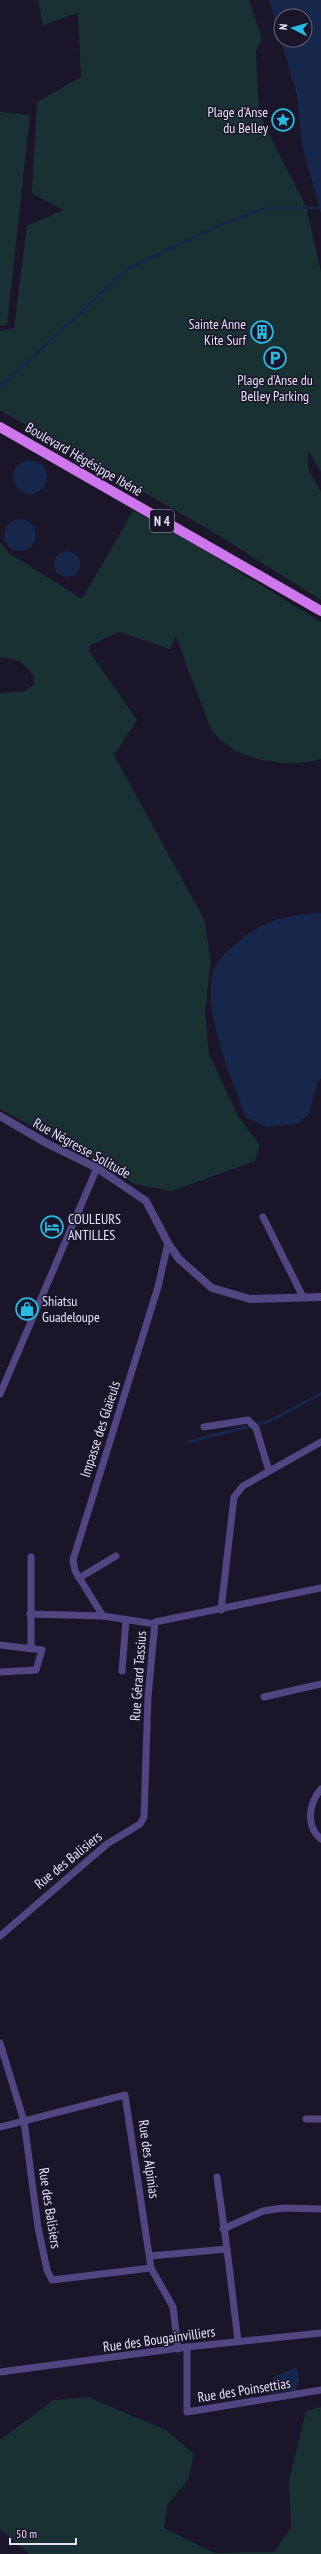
<svg xmlns="http://www.w3.org/2000/svg" width="321" height="2554" font-family="'PT Sans Narrow',sans-serif">
  <style>
    .green { fill: #193133 }
    .water { fill: #17264b; fill-rule: evenodd }
    .lines { fill: none; stroke-linecap: round; stroke-linejoin: round }
    .stream { stroke: #17264b; stroke-width: 2.5 }
    .minor { stroke: #4f4682; stroke-width: 7 }
    .tertiary { stroke: #4f4682; stroke-width: 8 }
    .primary { stroke: #cd76ed; stroke-width: 10 }
    .labels { text-anchor: middle; dominant-baseline: central; stroke-width: 3; stroke-linejoin: round; paint-order: stroke }
    .shield { fill: #1a1529; stroke: #aaa4bc; stroke-width: 1 }
    .shield-label { font-size: 13px; font-weight: bold; fill: #e7e1fb }
    .poi-label { font-size: 14px; fill: #e7e1fb; stroke: #1a1529; text-anchor: end }
    .street-label { font-size: 14px; fill: #e7e1fb; stroke: #1a1529 }
  </style>
  <rect width="100%" height="100%" fill="#1a1529"/>
  <g class="green">
    <polygon points="38,0 249,0 262,39 256,51 259,114 306,207 321,272 321,472 308,450 308,469 321,492 321,600 213,532 0,410 0,331 14,328 27,226 63,210 32,193 37,102 81,77 78,13 43,25"/>
    <polygon points="0,112 30,115 7,325 0,325"/>
    <path d="M 133,511 L 180,535 L 321,622 L 321,759 C 289,770 231,760 212,730 C 208,724 206,715 203,707 C 193,684 185,660 176,636 L 170,649 L 119,632 L 91,645 L 89,651 L 137,720 L 114,755 L 204,919 L 211,961 L 205,1012 L 209,1054 L 239,1118 L 260,1145 L 255,1161 L 172,1191 L 137,1185 L 0,1109 L 0,693 L 26,691 L 34,684 L 34,676 L 20,661 L 0,657 L 0,542 L 9,553 L 82,599 Z"/>
    <polygon points="88,2397 166,2430 194,2454 188,2480 167,2505 164,2528 214,2553 274,2552 291,2528 289,2480 306,2411 321,2407 321,2554 29,2554 0,2529 0,2440 54,2400"/>
  </g>
  <g class="water">
    <path d="M 269,0 L 321,0 L 321,214 L 302,145 L 297,95 ZM 281,16 L 305,16 L 305,40 L 281,40 Z"/>
    <circle cx="30" cy="477" r="17"/>
    <circle cx="20" cy="535" r="16"/>
    <circle cx="67" cy="564" r="13"/>
    <path d="M 321,913 L 321,1078 L 318,1081 L 309,1114 L 298,1124 L 266,1127 L 246,1118 C 232,1079 204,1017 212,976 C 215,960 230,948 242,939 C 266,919 290,914 321,913 Z"/>
    <polygon points="321,1392 321,1395 269,1423 186,1444 186,1441 268,1420"/>
    <polygon points="294,2368 297,2368 299,2381 296,2390 272,2394 270,2390 273,2377"/>
  </g>
  <g class="lines">
    <polyline class="stream" points="0,387 126,270 219,225 266,208 319,208"/>
    <g class="minor">
      <polyline points="263,1217 303,1297"/>
      <polyline points="0,1394 97,1168"/>
      <polyline points="204,1427 248,1420 256,1428 269,1471"/>
      <polyline points="79,1578 116,1556"/>
      <polyline points="221,1610 234,1497 243,1486 321,1442"/>
      <polyline points="30,1614 103,1616 149,1623"/>
      <polyline points="103,1616 75,1571 73,1560 158,1287 168,1243"/>
      <polyline points="0,1645 42,1650 36,1670 0,1672"/>
      <polyline points="31,1648 31,1557"/>
      <polyline points="122,1671 126,1620"/>
      <polyline points="264,1697 321,1684"/>
      <path d="M 321,1789 C 309,1803 305,1826 321,1839"/>
      <polyline points="0,1936 107,1844 140,1824 144,1817 148,1697 155,1622 321,1588"/>
      <polyline points="0,2043 24,2121 38,2227 47,2270 52,2280 151,2268"/>
      <polyline points="306,2119 321,2119"/>
      <polyline points="0,2127 125,2095 151,2268 173,2307 178,2349"/>
      <polyline points="217,2177 227,2249"/>
      <polyline points="223,2229 263,2211 283,2208 321,2209"/>
      <polyline points="150,2256 227,2249 238,2341"/>
      <polyline points="187,2347 187,2412 321,2390"/>
      <polyline points="0,2372 187,2347 321,2333"/>
    </g>
    <polyline class="tertiary" points="0,1116 48,1144 97,1168 146,1201 168,1243 179,1259 212,1288 250,1299 321,1297"/>
    <polyline class="primary" points="0,427 321,611"/>
  </g>
  <defs>
    <g id="sight-ring" transform="scale(1.15)"><circle r="9.5" fill="#1a1529" stroke="#26bbe2" stroke-width="1.5"/><path d="M0-6L1.8-2.2L6-1.7L2.9 1.2L3.7 5.4L0 3.3L-3.7 5.4L-2.9 1.2L-6-1.7L-1.8-2.2Z" fill="#26bbe2"/></g>
    <g id="building-ring" transform="scale(1.15)"><circle r="9.5" fill="#1a1529" stroke="#26bbe2" stroke-width="1.5"/><path d="M-4-6H4V6H1V3H-1V6H-4ZM-2.5-4.3h1.7v1.8h-1.7ZM.8-4.3h1.7v1.8H.8ZM-2.5-1h1.7V.8h-1.7ZM.8-1h1.7V.8H.8Z" fill="#26bbe2"/></g>
    <g id="parking-ring" transform="scale(1.15)"><circle r="9.5" fill="#1a1529" stroke="#26bbe2" stroke-width="1.5"/><path d="M-3.5-5.5H1a3.5 3.5 0 0 1 0 7H-1V5.5H-3.5ZM-1-3.4V-.6H.8a1.4 1.4 0 0 0 0-2.8Z" fill="#26bbe2"/></g>
    <g id="hotel-ring" transform="scale(1.15)"><circle r="9.5" fill="#1a1529" stroke="#26bbe2" stroke-width="1.5"/><path d="M-6-4.5h1.5V1H6V5H4.5V3h-9V5H-6ZM-4 0a1.8 1.8 0 1 1 3.6 0ZM.5 0V-2.5h3Q6-2.5 6 0Z" fill="#26bbe2"/></g>
    <g id="shop-ring" transform="scale(1.15)"><circle r="9.5" fill="#1a1529" stroke="#26bbe2" stroke-width="1.5"/><path d="M-5-2.5h2.3a2.7 3.5 0 0 1 5.4 0H5L5.5 6h-11ZM-1.5-2.5h3a1.5 2.3 0 0 0-3 0Z" fill="#26bbe2"/></g>
  </defs>
  <g fill-rule="evenodd">
    <use href="#sight-ring" x="283" y="120"/>
    <use href="#building-ring" x="262" y="332"/>
    <use href="#parking-ring" x="275" y="358"/>
    <use href="#hotel-ring" x="52" y="1227"/>
    <use href="#shop-ring" x="27" y="1309"/>
  </g>
  <g class="labels">
    <rect class="shield" x="150" y="510" width="24" height="22" rx="3"/>
    <g class="shield-label">
      <text x="162" y="521">N 4</text>
    </g>
    <g class="poi-label">
      <text x="268" y="112">Plage d'Anse<tspan x="268" dy="16">du Belley</tspan></text>
      <text x="246" y="324">Sainte Anne<tspan x="246" dy="16">Kite Surf</tspan></text>
      <text x="275" y="380" text-anchor="middle">Plage d'Anse du<tspan x="275" dy="16">Belley Parking</tspan></text>
      <text x="68" y="1219" text-anchor="start">COULEURS<tspan x="68" dy="16">ANTILLES</tspan></text>
      <text x="42" y="1301" text-anchor="start">Shiatsu<tspan x="42" dy="16">Guadeloupe</tspan></text>
    </g>
    <g class="street-label">
      <text transform="translate(84 459) rotate(30)">Boulevard Hégésippe Ibéné</text>
      <text transform="translate(82 1148) rotate(29)">Rue Négresse Solitude</text>
      <text transform="translate(100 1429) rotate(-72)">Impasse des Glaïeuls</text>
      <text transform="translate(138 1676) rotate(-86)">Rue Gérard Tassius</text>
      <text transform="translate(68 1860) rotate(-39)">Rue des Balisiers</text>
      <text transform="translate(149 2159) rotate(82)">Rue des Alpinias</text>
      <text transform="translate(50 2208) rotate(81)">Rue des Balisiers</text>
      <text transform="translate(159 2339) rotate(-8)">Rue des Bougainvilliers</text>
      <text transform="translate(244 2390) rotate(-9)">Rue des Poinsettias</text>
    </g>
  </g>
  <g transform="translate(293 28) rotate(276)"><circle r="19" fill="#1a1529" stroke="#6c677d"/>
  <path d="M0-3L7 15L0 10L-7 15Z" fill="#26bbe2"/>
  <text y="-6" font-size="11" font-weight="bold" text-anchor="middle" fill="#e7e1fb">N</text>
  </g>
  <path d="M10 2538v6h66v-6" fill="none" stroke="#e7e1fb" stroke-width="2"/>
  <text x="16" y="2538" font-size="12" fill="#e7e1fb" stroke="#1a1529" stroke-width="3" paint-order="stroke">50 m</text>
</svg>
